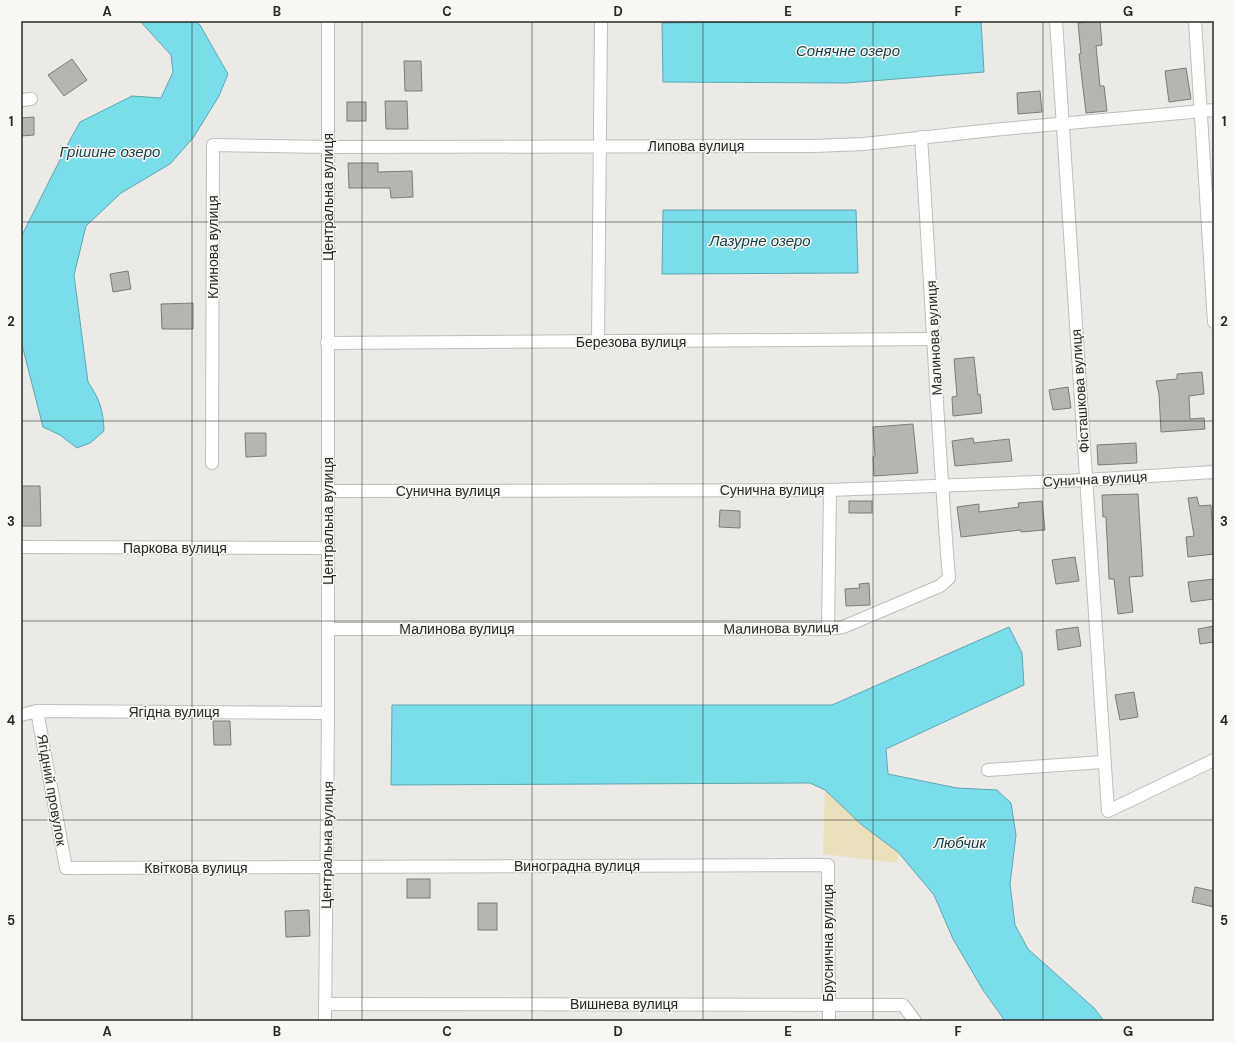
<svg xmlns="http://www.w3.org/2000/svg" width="1235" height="1042" font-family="'DM Sans',sans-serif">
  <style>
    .sand { fill: #eae0bb }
    .water { fill: #7addea; stroke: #61a7b0 }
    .building { fill: #b6b5b2; stroke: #7d7c79 }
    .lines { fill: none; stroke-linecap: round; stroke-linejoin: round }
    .street-casing { stroke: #bfbebb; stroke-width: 14 }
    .street { stroke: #fff; stroke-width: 12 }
    .grid { fill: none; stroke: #282827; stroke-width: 1; stroke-opacity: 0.55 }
    .labels { text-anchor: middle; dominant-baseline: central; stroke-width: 3; stroke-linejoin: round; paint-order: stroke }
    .street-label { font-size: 14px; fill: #282827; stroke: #f8f7f4 }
    .water-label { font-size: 15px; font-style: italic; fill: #113f45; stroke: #f8f7f4 }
    .neatline { fill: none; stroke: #282827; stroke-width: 1.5 }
    .grid-label { font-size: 13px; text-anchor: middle; font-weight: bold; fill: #282827 }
  </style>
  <rect width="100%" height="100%" fill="#ebeae7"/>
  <polygon class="sand" points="825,790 862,825 898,852 897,863 823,854"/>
  <g class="water">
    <path d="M 140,21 L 195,21 L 200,25 L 228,74 L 219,96 L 193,138 L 170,164 L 121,193 L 86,226 L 74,275 L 88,382 C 100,400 103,409 104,431 L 90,443 L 77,448 L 60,435 L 43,427 L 21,341 L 21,237 L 70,140 L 80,122 L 132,96 L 161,98 L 173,72 L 171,55 Z"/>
    <polygon points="847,21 981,21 984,72 846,83 663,82 662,23"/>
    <polygon points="663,210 856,210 858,273 662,274"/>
    <polygon points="1009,627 1022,653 1024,685 886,749 888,774 957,788 997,790 1011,803 1016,835 1010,884 1015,925 1028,949 1094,1008 1104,1021 1005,1021 983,990 953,939 934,895 898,852 862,825 825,790 810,783 391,785 392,705 832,705"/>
  </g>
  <g class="building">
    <polygon points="1100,21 1102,45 1096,46 1100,86 1104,86 1107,111 1086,113 1079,54 1081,54 1078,23"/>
    <polygon points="72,59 87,80 64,96 48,75"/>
    <polygon points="404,61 421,61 422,91 405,91"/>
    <polygon points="1186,68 1191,99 1169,102 1165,71"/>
    <polygon points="1040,91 1042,112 1018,114 1017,93"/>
    <polygon points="385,101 407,101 408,129 386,129"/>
    <rect x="347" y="102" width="19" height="19"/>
    <polygon points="34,117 34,135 21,136 21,118"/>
    <polygon points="348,163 378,163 378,172 412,171 413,197 391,198 390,188 349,188"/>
    <polygon points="128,271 131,289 113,292 110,274"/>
    <polygon points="193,303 193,329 162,329 161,304"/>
    <polygon points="974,357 978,395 980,394 982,413 953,416 952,397 957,396 954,359"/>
    <polygon points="1202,372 1204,394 1189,396 1190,419 1204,418 1205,429 1161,432 1159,394 1156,381 1177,379 1177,374"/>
    <polygon points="1068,387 1071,408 1053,410 1049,390"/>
    <polygon points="913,424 918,473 874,476 873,457 875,456 873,427"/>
    <polygon points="245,433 266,433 266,456 246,457"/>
    <polygon points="973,438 974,443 1009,439 1012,461 955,466 952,441"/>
    <polygon points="1136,443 1137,463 1098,465 1097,445"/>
    <polygon points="21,486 40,486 41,526 22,526"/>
    <polygon points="1138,494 1143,576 1129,577 1133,612 1118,614 1114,579 1109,579 1106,517 1103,517 1102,495"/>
    <polygon points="1197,497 1199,506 1211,505 1214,554 1188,557 1186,537 1194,536 1188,498"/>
    <rect x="849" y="501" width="23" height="12"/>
    <polygon points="1042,501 1045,530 1021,532 1021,530 961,537 957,507 979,504 979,512 1019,507 1018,503"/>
    <polygon points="720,510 740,511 740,528 719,527"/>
    <polygon points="1075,557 1079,581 1056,584 1052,560"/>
    <polygon points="1214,579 1214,599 1191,602 1188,582"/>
    <polygon points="869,583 870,605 846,606 845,589 860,588 859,584"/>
    <polygon points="1214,626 1214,642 1200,644 1198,629"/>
    <polygon points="1078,627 1081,646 1058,650 1056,630"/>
    <polygon points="1134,692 1138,717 1120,720 1115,695"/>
    <polygon points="213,721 230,721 231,745 214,745"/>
    <rect x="407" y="879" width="23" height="19"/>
    <polygon points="1195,887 1214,891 1214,907 1192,902"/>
    <rect x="478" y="903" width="19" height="27"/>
    <polygon points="309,910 310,936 286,937 285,911"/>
  </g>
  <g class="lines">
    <g class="street-casing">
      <g id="street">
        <polyline points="1056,21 1108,811 1214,760"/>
        <polyline points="1195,21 1214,322"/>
        <polyline points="21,100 31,99"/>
        <polyline points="598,342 601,21"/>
        <polyline points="327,343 935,339"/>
        <polyline points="212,463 213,145 328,147 814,146 864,144 992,130 1214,110"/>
        <polyline points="329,491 830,490 1086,480 1214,472"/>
        <polyline points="21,547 328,548"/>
        <path d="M 328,629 L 828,629 L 843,627 L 940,586 L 949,578 C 937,431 931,284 921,137"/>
        <polyline points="828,629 830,490"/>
        <polyline points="37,711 66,868 828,865 829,1021"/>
        <polyline points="21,715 37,711 328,713"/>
        <polyline points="988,770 1103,762"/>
        <polyline points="325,1004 903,1005 915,1021"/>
        <polyline points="325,1021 328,713 328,21"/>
      </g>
    </g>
    <use href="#street" class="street"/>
  </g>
  <path class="grid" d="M 192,21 L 192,1021M 362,21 L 362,1021M 532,21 L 532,1021M 703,21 L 703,1021M 873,21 L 873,1021M 1043,21 L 1043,1021M 21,222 L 1214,222M 21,421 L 1214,421M 21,621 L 1214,621M 21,820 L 1214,820"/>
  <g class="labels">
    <g class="street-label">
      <text x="696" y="146">Липова вулиця</text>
      <text transform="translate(328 197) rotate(-90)">Центральна вулиця</text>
      <text transform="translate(213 247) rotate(-90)">Клинова вулиця</text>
      <text transform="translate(934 338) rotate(-93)">Малинова вулиця</text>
      <text x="631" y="342">Березова вулиця</text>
      <text transform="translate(1080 391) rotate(-94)">Фісташкова вулиця</text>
      <text transform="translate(1095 479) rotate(-3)">Сунична вулиця</text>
      <text x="772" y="490">Сунична вулиця</text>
      <text x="448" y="491">Сунична вулиця</text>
      <text transform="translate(328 521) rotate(-90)">Центральна вулиця</text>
      <text x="175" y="548">Паркова вулиця</text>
      <text transform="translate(781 628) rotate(-1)">Малинова вулиця</text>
      <text x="457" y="629">Малинова вулиця</text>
      <text x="174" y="712">Ягідна вулиця</text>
      <text transform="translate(52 790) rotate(80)">Ягідний провулок</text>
      <text transform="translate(327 845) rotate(-89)">Центральна вулиця</text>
      <text x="577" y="866">Виноградна вулиця</text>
      <text x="196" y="868">Квіткова вулиця</text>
      <text transform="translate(828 943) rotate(-90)">Бруснична вулиця</text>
      <text x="624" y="1004">Вишнева вулиця</text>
    </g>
    <g class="water-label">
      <text x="848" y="51">Сонячне озеро</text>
      <text x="110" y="152">Грішине озеро</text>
      <text x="760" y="241">Лазурне озеро</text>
      <text x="960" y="843">Любчик</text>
    </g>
  </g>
  <rect width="1235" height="1042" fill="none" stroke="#f8f7f4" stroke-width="44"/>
  <rect x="22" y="22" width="1191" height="998" class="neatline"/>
  <g class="grid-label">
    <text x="107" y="16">A</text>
    <text x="277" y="16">B</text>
    <text x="447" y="16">C</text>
    <text x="618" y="16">D</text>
    <text x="788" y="16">E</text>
    <text x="958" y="16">F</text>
    <text x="1128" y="16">G</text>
    <text x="11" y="126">1</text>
    <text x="1224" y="126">1</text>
    <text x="11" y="326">2</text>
    <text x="1224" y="326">2</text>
    <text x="11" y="526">3</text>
    <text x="1224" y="526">3</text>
    <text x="11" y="725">4</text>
    <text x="1224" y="725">4</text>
    <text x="11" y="925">5</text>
    <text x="1224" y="925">5</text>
    <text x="107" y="1036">A</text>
    <text x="277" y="1036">B</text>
    <text x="447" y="1036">C</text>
    <text x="618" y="1036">D</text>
    <text x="788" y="1036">E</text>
    <text x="958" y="1036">F</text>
    <text x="1128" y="1036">G</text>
  </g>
</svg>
